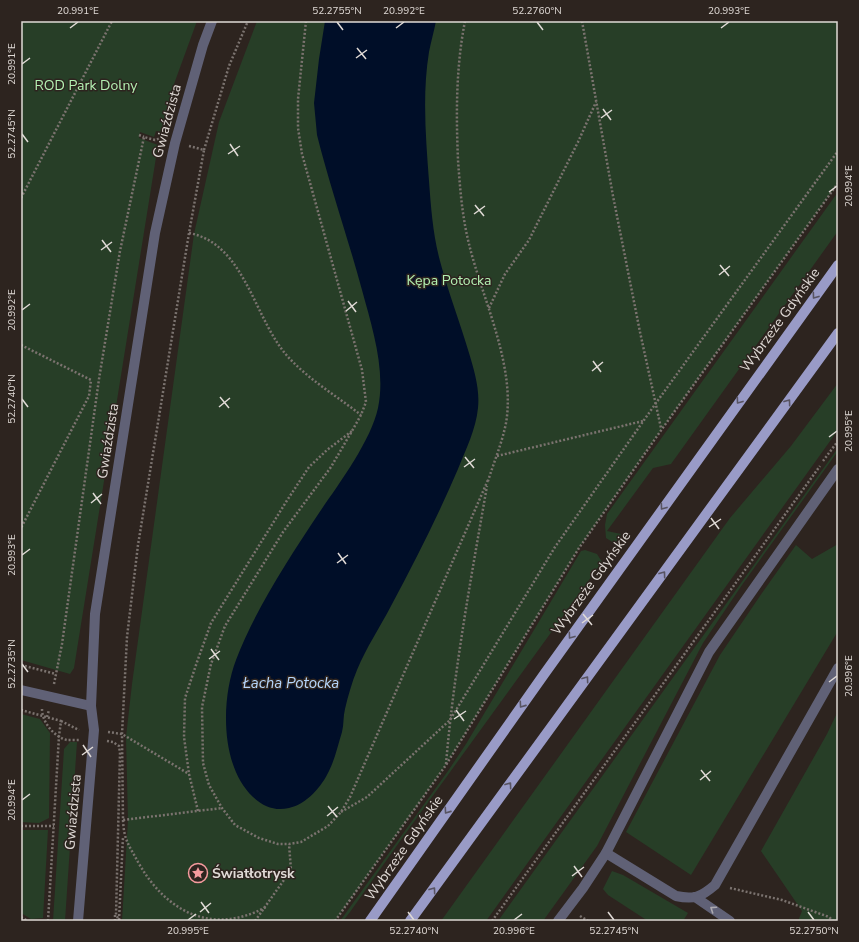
<svg xmlns="http://www.w3.org/2000/svg" width="859" height="942" font-family="'Nunito Sans',sans-serif">
  <style>
    .green { fill: #273e27 }
    .water { fill: #000e28 }
    .lines { fill: none; stroke-linecap: round; stroke-linejoin: round }
    .path { stroke: #7b736f; stroke-width: 2.5; stroke-dasharray: 2 2; stroke-linecap: butt }
    .minor { stroke: #606176; stroke-width: 10 }
    .major { stroke: #999bc7; stroke-width: 10 }
    .oneway { stroke: #585462 }
    .oneway2 { stroke: #adaab0 }
    .ticks { fill: none; stroke: #e0dad6; stroke-width: 1.5 }
    .labels { text-anchor: middle; dominant-baseline: central; stroke-width: 3; stroke-linejoin: round; paint-order: stroke }
    .park-label { font-size: 14px; fill: #b3f1b2; stroke: #2d241f }
    .street-label { font-size: 14px; fill: #e0dad6; stroke: #2d241f }
    .poi-label { font-size: 14px; font-weight: bold; fill: #e0dad6; stroke: #2d241f; text-anchor: start }
    .water-label { font-size: 15px; font-style: italic; fill: #b6d6fc; stroke: #2d241f }
    .neatline { fill: none; stroke: #e0dad6; stroke-width: 1.5 }
    .ticks-label { font-size: 10px; text-anchor: middle; fill: #e0dad6 }
  </style>
  <rect width="100%" height="100%" fill="#2d241f"/>
  <g class="green">
    <polygon points="21,21 197,21 174,84 162,132 156,131 154,137 140,132 139,138 158,145 74,668 70,674 21,660"/>
    <polygon points="257,21 838,21 838,183 662,429 579,548 446,765 335,921 122,921 128,820 126,737 132,684 194,234 219,122"/>
    <polygon points="838,192 838,231 671,464 653,468 607,531 621,534 616,542 614,543 606,538 605,525 607,514"/>
    <polygon points="838,383 838,430 486,921 441,921 730,518 791,446"/>
    <polygon points="838,448 838,451 742,585 703,643 597,846 543,921 498,921"/>
    <polygon points="838,544 838,631 691,875 626,832 720,655 762,593 796,545 812,559"/>
    <polygon points="585,550 597,554 602,562 398,844 350,912 343,921 340,921 448,771 466,744 581,551"/>
    <polygon points="838,711 838,921 798,921 802,911 761,851 827,734"/>
    <polygon points="21,714 40,719 50,733 49,818 39,823 21,822"/>
    <polygon points="70,742 77,742 65,921 53,921 64,749"/>
    <polygon points="21,830 48,830 43,918 31,919 21,913"/>
    <polygon points="612,871 623,875 688,913 683,921 648,921 608,895 603,889"/>
  </g>
  <path class="water" d="M 325,21 L 436,21 C 434,31 431,42 429,52 C 422,95 426,139 429,181 C 431,208 433,235 440,261 C 448,292 460,322 469,353 C 474,370 480,389 478,408 C 476,429 466,449 458,469 C 438,516 415,561 391,606 C 380,627 366,648 357,670 C 352,682 348,696 345,709 C 343,717 344,724 342,732 C 338,745 335,759 329,771 C 322,786 307,804 289,808 C 275,811 264,807 253,797 C 220,766 221,699 236,660 C 255,610 289,558 319,513 C 338,485 371,441 378,408 C 386,370 372,327 362,290 C 348,238 330,187 317,135 L 314,103 L 319,59 Z"/>
  <g class="lines">
    <g class="path">
      <polyline points="306,21 298,99 298,128 302,154 362,370 366,402 361,415 352,431"/>
      <path d="M 465,21 C 456,67 456,113 458,160 C 460,188 462,216 469,244 C 482,298 516,366 506,423 C 502,443 494,462 488,481"/>
      <polyline points="582,21 613,196 640,332 661,428"/>
      <polyline points="139,135 144,137"/>
      <polyline points="189,146 204,150 189,233 138,545 127,637 122,734 123,820 222,808"/>
      <polyline points="204,150 229,66 248,21"/>
      <polyline points="21,198 112,21"/>
      <path d="M 189,233 C 247,244 254,323 291,360 C 311,381 338,397 361,415"/>
      <polyline points="489,308 505,274 529,240 578,142 596,102"/>
      <polyline points="21,345 91,380 89,396 21,528"/>
      <polyline points="497,456 643,421"/>
      <polyline points="823,461 838,441"/>
      <polyline points="21,665 56,674"/>
      <polyline points="54,684 62,644 99,379 120,251 144,137 155,140 161,138"/>
      <path d="M 42,709 C 42,722 54,737 67,740 C 71,740 76,740 80,740"/>
      <polyline points="21,710 61,721 59,736 48,921"/>
      <polyline points="47,717 49,710"/>
      <polyline points="61,721 79,730"/>
      <polyline points="108,732 122,734 189,774"/>
      <polyline points="107,741 113,742 119,746 120,753 116,915 120,921"/>
      <path d="M 446,764 C 454,670 471,578 487,486"/>
      <polyline points="198,811 189,774 184,737 185,698 197,662 211,623 286,502 309,467 327,450 352,431 331,467 283,532 225,626 211,664 202,707 203,763 209,785 222,808 235,825 259,838 278,844 289,844 301,842 328,826 341,812 350,797 488,480"/>
      <polyline points="341,812 367,797 450,720 555,547 656,403 838,151"/>
      <path d="M 123,820 C 124,841 129,845 138,862 C 166,912 212,936 266,907"/>
      <polyline points="21,826 54,826"/>
      <polyline points="730,888 782,900 829,917 833,921"/>
      <polyline points="580,916 588,921"/>
      <polyline points="21,917 28,921"/>
      <polyline points="119,920 123,837"/>
      <polyline points="115,921 115,915"/>
      <polyline points="255,921 291,870 289,844"/>
      <polyline points="335,921 446,765 579,548 662,429 838,183"/>
      <polyline points="492,921 820,466"/>
    </g>
    <g class="minor">
      <polyline points="21,690 91,706"/>
      <path d="M 606,853 L 676,896 C 694,900 701,897 715,885 L 838,668"/>
      <polyline points="695,897 730,921"/>
      <polyline points="78,921 94,730 91,706 95,614 155,233 175,143 203,45 212,21"/>
      <polyline points="558,921 583,888 606,853 709,652 838,469"/>
    </g>
    <g class="major">
      <polyline points="370,921 545,673 838,265"/>
      <polyline points="410,921 838,333"/>
    </g>
  </g>
  <defs><path id="oneway-chevron" d="M-2-3.5L2.5 0L-2 3.5" fill="none" stroke-width="1.6" stroke-linecap="round" stroke-linejoin="round"/></defs>
  <g class="oneway">
    <use href="#oneway-chevron" transform="translate(815 296) rotate(126)"/>
    <use href="#oneway-chevron" transform="translate(739 401) rotate(126)"/>
    <use href="#oneway-chevron" transform="translate(788 402) rotate(-54)"/>
    <use href="#oneway-chevron" transform="translate(663 507) rotate(126)"/>
    <use href="#oneway-chevron" transform="translate(663 574) rotate(-54)"/>
    <use href="#oneway-chevron" transform="translate(571 636) rotate(126)"/>
    <use href="#oneway-chevron" transform="translate(586 679) rotate(-54)"/>
    <use href="#oneway-chevron" transform="translate(522 705) rotate(125)"/>
    <use href="#oneway-chevron" transform="translate(509 785) rotate(-54)"/>
    <use href="#oneway-chevron" transform="translate(447 811) rotate(125)"/>
    <use href="#oneway-chevron" transform="translate(433 890) rotate(-54)"/>
  </g>
  <use class="oneway2" href="#oneway-chevron" transform="translate(713 909) rotate(-146)"/>
  <path class="ticks" d="M 337,22 L 343,30M 537,22 L 543,30M 70,28 L 78,22M 396,28 L 404,22M 721,28 L 729,22M 357,48 L 366,59M 356,58 L 367,50M 22,64 L 30,58M 603,109 L 611,120M 601,118 L 612,110M 22,134 L 28,142M 230,144 L 238,156M 228,154 L 240,146M 829,192 L 837,186M 475,205 L 484,216M 474,214 L 485,206M 102,240 L 111,252M 101,250 L 112,242M 720,265 L 729,276M 719,275 L 730,266M 348,301 L 356,312M 22,310 L 30,304M 346,311 L 357,302M 593,361 L 601,372M 592,371 L 603,362M 220,397 L 229,408M 22,399 L 28,407M 219,407 L 230,398M 829,437 L 837,431M 465,457 L 474,468M 464,467 L 475,459M 93,493 L 101,504M 91,503 L 102,494M 711,518 L 719,529M 709,527 L 721,519M 338,553 L 346,564M 22,555 L 30,549M 337,563 L 348,555M 583,614 L 592,625M 582,623 L 593,615M 211,649 L 219,660M 209,659 L 220,651M 22,664 L 28,672M 829,682 L 837,676M 456,710 L 464,721M 454,719 L 466,711M 83,745 L 91,757M 82,755 L 93,747M 701,770 L 710,781M 700,780 L 711,771M 22,800 L 30,794M 328,806 L 337,817M 327,816 L 338,807M 574,866 L 582,877M 572,876 L 584,867M 201,902 L 209,913M 200,912 L 211,903M 408,912 L 414,920M 608,912 L 614,920M 808,912 L 814,920M 188,920 L 196,914M 514,920 L 522,914"/>
  <defs>
    <g id="sight-ring" transform="scale(1)"><circle r="9.5" fill="#2d241f" stroke="#f59b9e" stroke-width="1.5"/><path d="M0-6L1.8-2.2L6-1.7L2.9 1.2L3.7 5.4L0 3.3L-3.7 5.4L-2.9 1.2L-6-1.7L-1.8-2.2Z" fill="#f59b9e"/></g>
  </defs>
  <g fill-rule="evenodd">
    <use href="#sight-ring" x="198" y="873"/>
  </g>
  <g class="labels">
    <g class="park-label">
      <text x="86" y="85">ROD Park Dolny</text>
      <text x="449" y="280">Kępa Potocka</text>
    </g>
    <g class="street-label">
      <text transform="translate(167 121) rotate(-75)">Gwiaździsta</text>
      <text transform="translate(780 320) rotate(-54)">Wybrzeże Gdyńskie</text>
      <text transform="translate(108 441) rotate(-81)">Gwiaździsta</text>
      <text transform="translate(591 583) rotate(-54)">Wybrzeże Gdyńskie</text>
      <text transform="translate(73 812) rotate(-85)">Gwiaździsta</text>
      <text transform="translate(404 848) rotate(-55)">Wybrzeże Gdyńskie</text>
    </g>
    <g class="poi-label">
      <text x="212" y="873">Światłotrysk</text>
    </g>
    <g class="water-label">
      <text x="291" y="683">Łacha Potocka</text>
    </g>
  </g>
  <rect width="859" height="942" fill="none" stroke="#2d241f" stroke-width="44"/>
  <rect x="22" y="22" width="815" height="898" class="neatline"/>
  <g class="ticks-label">
    <text x="78" y="14">20.991°E</text>
    <text x="337" y="14">52.2755°N</text>
    <text x="404" y="14">20.992°E</text>
    <text x="537" y="14">52.2760°N</text>
    <text x="729" y="14">20.993°E</text>
    <text transform="translate(11 64) rotate(-90)" y="4">20.991°E</text>
    <text transform="translate(11 134) rotate(-90)" y="4">52.2745°N</text>
    <text transform="translate(848 186) rotate(-90)" y="4">20.994°E</text>
    <text transform="translate(11 310) rotate(-90)" y="4">20.992°E</text>
    <text transform="translate(11 399) rotate(-90)" y="4">52.2740°N</text>
    <text transform="translate(848 431) rotate(-90)" y="4">20.995°E</text>
    <text transform="translate(11 555) rotate(-90)" y="4">20.993°E</text>
    <text transform="translate(11 664) rotate(-90)" y="4">52.2735°N</text>
    <text transform="translate(848 676) rotate(-90)" y="4">20.996°E</text>
    <text transform="translate(11 800) rotate(-90)" y="4">20.994°E</text>
    <text x="188" y="934">20.995°E</text>
    <text x="414" y="934">52.2740°N</text>
    <text x="514" y="934">20.996°E</text>
    <text x="614" y="934">52.2745°N</text>
    <text x="814" y="934">52.2750°N</text>
  </g>
</svg>
